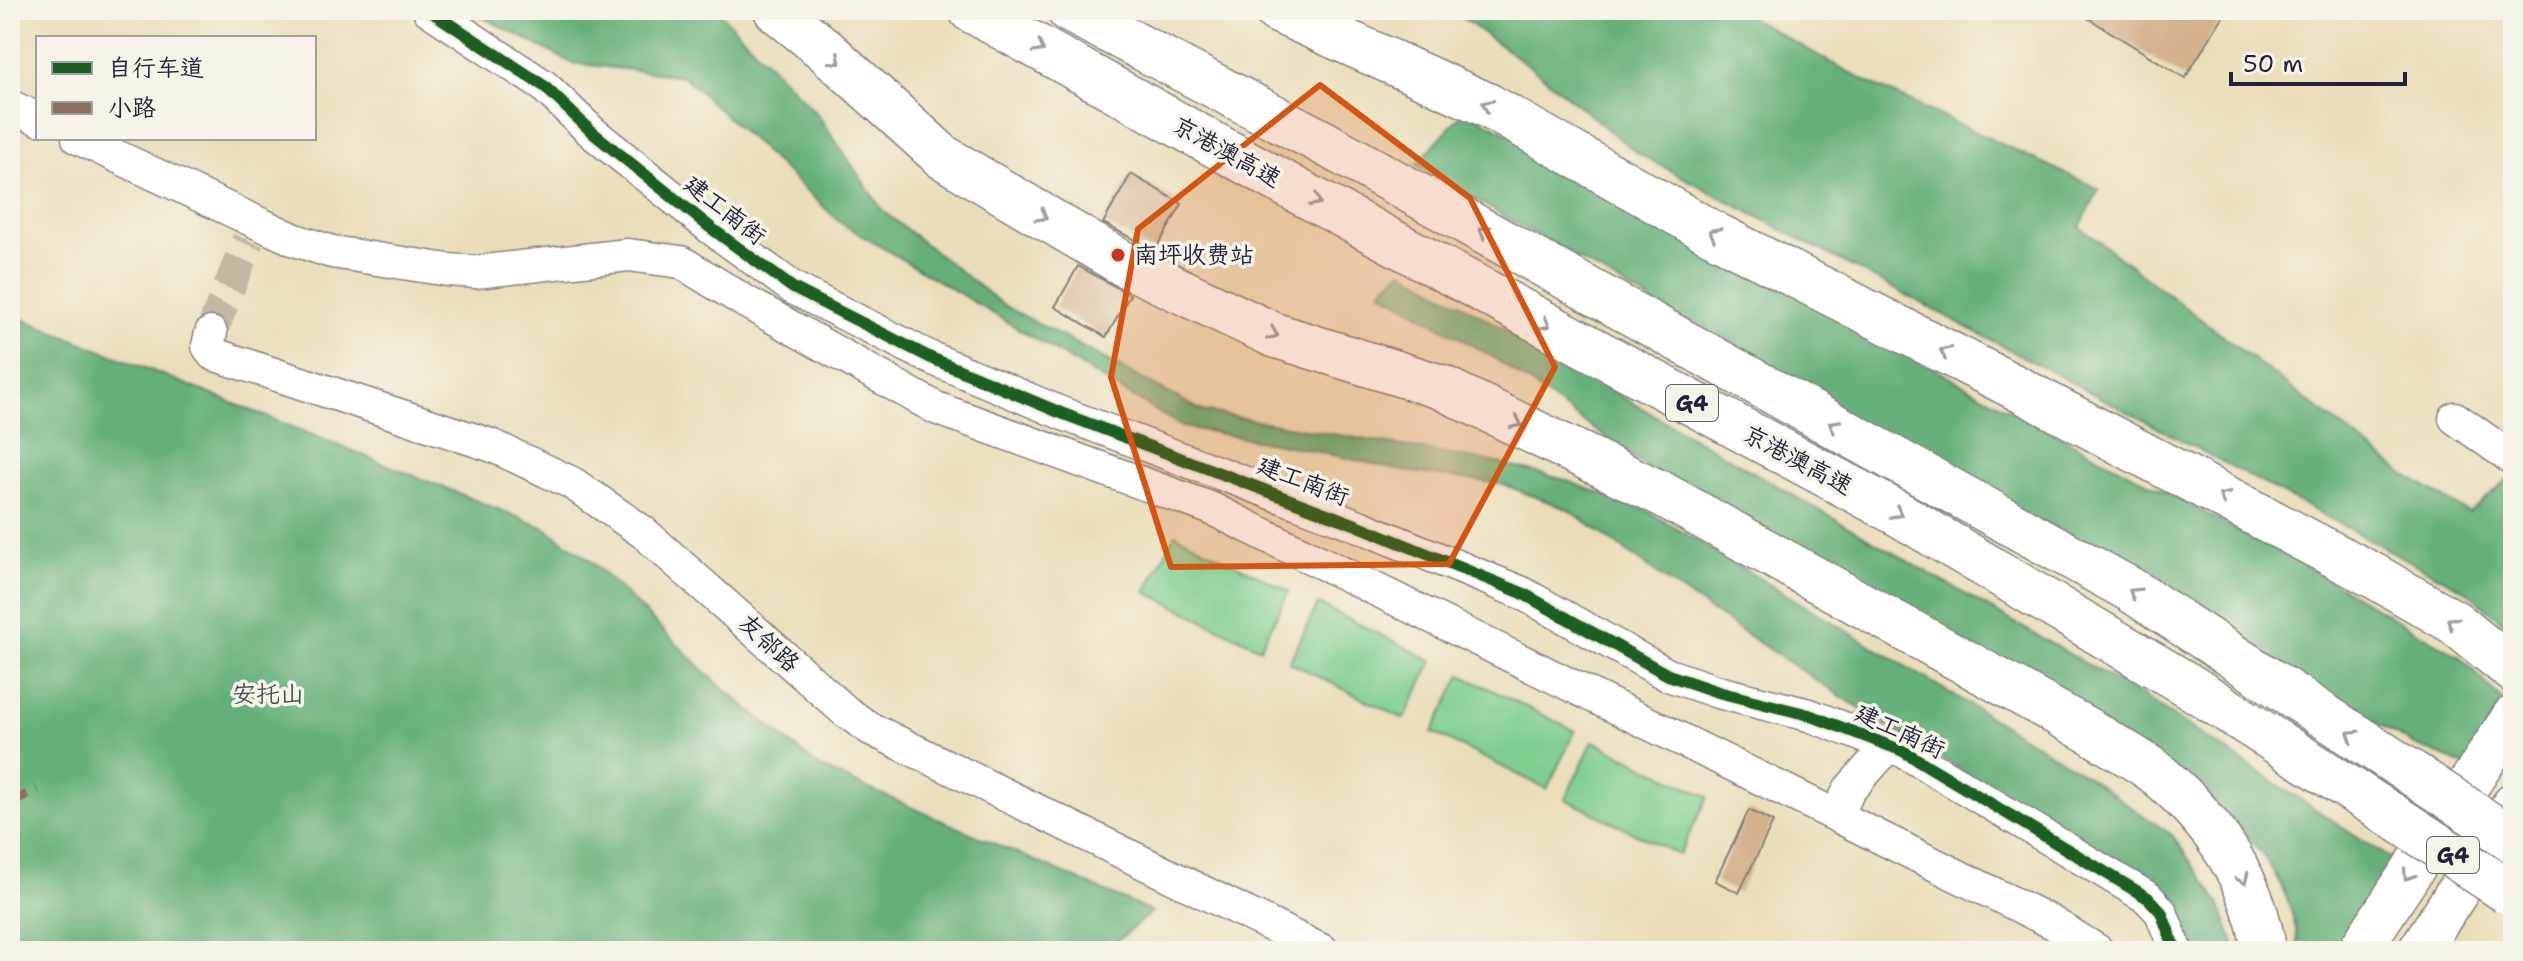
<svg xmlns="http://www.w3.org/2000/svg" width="2523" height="961" font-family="'Shantell Sans','LXGW WenKai TC',sans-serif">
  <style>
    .green { fill: #7dce8f; stroke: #507865; stroke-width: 2 }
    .forest { fill: #66b17a; stroke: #446a5a; stroke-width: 2 }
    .building { fill: #d2b18b }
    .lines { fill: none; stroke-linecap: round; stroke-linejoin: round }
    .minor-tunnel { stroke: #c2b8a1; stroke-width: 32; stroke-dasharray: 32 16; stroke-linecap: butt }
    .minor-casing { stroke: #86807a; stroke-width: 35 }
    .major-casing { stroke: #86807a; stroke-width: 45 }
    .highway-casing { stroke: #86807a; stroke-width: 47 }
    .minor { stroke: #fff; stroke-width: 32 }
    .major { stroke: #fff; stroke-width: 42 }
    .highway { stroke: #fff; stroke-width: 44 }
    .highway-bridge-casing { stroke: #86807a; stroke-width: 47; stroke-linecap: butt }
    .highway-bridge { stroke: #fff; stroke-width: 44 }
    .quiet { stroke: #8d6e63; stroke-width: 10; stroke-dasharray: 20 10; stroke-linecap: butt }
    .cycleway-casing { stroke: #f7f3e8; stroke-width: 17 }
    .cycleway { stroke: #1b5e20; stroke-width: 12 }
    .oneway { stroke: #9c9ca7 }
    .marked { fill: #d45411; fill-opacity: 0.2; stroke: #d45411; stroke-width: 6; stroke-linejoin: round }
    .poi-dot { fill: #c8321e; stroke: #f7f3e8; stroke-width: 3 }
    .labels { text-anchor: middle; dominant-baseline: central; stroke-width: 7; stroke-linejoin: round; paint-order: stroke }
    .shield { fill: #f7f3e8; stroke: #62616f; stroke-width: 2 }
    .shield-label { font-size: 22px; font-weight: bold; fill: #22223b }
    .street-label { font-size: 24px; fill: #22223b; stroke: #f7f3e8 }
    .poi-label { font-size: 24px; fill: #22223b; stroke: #f7f3e8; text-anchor: start }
    .park-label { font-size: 24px; fill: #3d5654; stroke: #f7f3e8 }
  </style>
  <rect width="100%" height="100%" fill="#f7f3e8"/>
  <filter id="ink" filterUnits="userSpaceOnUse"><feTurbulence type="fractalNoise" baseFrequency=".0125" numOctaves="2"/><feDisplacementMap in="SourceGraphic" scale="16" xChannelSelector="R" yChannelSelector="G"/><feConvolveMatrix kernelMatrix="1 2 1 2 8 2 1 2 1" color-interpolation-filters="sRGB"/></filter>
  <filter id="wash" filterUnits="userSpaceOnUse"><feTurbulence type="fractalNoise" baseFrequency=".006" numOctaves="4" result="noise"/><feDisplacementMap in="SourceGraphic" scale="32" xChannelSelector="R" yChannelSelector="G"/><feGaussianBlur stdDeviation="1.8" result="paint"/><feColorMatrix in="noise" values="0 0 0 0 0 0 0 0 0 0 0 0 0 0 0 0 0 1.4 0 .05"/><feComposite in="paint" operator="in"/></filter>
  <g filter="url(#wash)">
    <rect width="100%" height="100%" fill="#eadeba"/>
    <g class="green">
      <polygon points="1175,534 1289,591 1260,648 1146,592"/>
      <polygon points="1318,604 1433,661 1404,719 1289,662"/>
      <polygon points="1461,675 1575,731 1547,789 1432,732"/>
      <polygon points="1593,741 1708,797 1679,855 1565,799"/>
    </g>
    <g class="forest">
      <polygon points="469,10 717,10 818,115 883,211 1003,305 1202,411 1498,463 1562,479 1647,511 2070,765 2172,835 2219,903 2237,951 2196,951 2191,939 2139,880 1842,697 1694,600 1569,510 1502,484 1403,471 1306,449 1183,427 841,223 683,76 572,63"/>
      <polygon points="1451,10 1737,10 1863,80 2099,189 2080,227 2402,473 2469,513 2507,480 2513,484 2513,631 2465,590 1637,153 1531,67"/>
      <polygon points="1465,110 1995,402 2307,567 2459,656 2502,700 2466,766 2413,744 1416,165"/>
      <path d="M 1402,270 L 2142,696 L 2401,865 L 2341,951 L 2299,951 C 2294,890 2259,841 2213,804 L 1656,473 L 1494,358 L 1380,291 Z"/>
      <polygon points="10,314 545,528 589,559 716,682 819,767 1152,912 1105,951 10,951"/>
    </g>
    <g id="blocks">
      <g class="building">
        <polygon points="2075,10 2227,10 2185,78"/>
        <polygon points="1131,174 1182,204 1155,251 1103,223"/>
        <polygon points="1078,266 1130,295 1106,337 1055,307"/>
        <polygon points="1749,810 1773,822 1739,893 1715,881"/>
      </g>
    </g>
  </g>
  <g filter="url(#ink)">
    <use href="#blocks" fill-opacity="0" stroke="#86807a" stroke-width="2"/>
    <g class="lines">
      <polyline class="minor-tunnel" points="211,333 248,240"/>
      <g class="minor-casing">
        <g id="minor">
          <polyline points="429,10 544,86 593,133 711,228 793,288 931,358 1061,413 1359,526 1522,593 1668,675 1718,692 1809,715 1903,751 2148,898 2161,912 2176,951"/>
          <polyline points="10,106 38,119"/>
          <polyline points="78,138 256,222 295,240 332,252 448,270 476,272 628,255 681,262 746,302 936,408 1210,508 1837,816"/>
          <polyline points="211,333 208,346 213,354 493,446 572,483 643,532 845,711 869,728 1323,951"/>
          <polyline points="2455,418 2513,459"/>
          <polyline points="1889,745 1849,790 1837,816 2053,923 2098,951"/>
        </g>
      </g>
      <g class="major-casing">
        <g id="major">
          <polyline points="2359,951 2513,717"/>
          <polyline points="2419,951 2513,805"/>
        </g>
      </g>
      <g class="highway-casing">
        <g id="highway">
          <path d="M 776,10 L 824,49 L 943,157 L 1124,264 L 1274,335 L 1441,387 L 1662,494 L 2093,733 C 2114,747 2140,759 2160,776 C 2213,821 2255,882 2264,951"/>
          <polyline points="971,10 1296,190 1897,513 2191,687 2399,820"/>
          <polyline points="1069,10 1322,142 2131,590 2418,777"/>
          <polyline points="1276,10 1487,105 1714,234 2015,387 2376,577 2454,622 2513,670"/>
        </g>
      </g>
      <use href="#minor" class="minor"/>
      <use href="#major" class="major"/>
      <use href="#highway" class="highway"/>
      <g class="highway-bridge-casing">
        <g id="highway-bridge">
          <polyline points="2418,777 2513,840"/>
          <polyline points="2399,820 2507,891"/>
        </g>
      </g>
      <use href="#highway-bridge" class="highway-bridge"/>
      <polyline class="quiet" points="10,804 37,789"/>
      <g class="cycleway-casing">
        <polyline id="cycleway" points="429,10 544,86 593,133 711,228 793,288 931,358 1061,413 1359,526 1522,593 1668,675 1718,692 1809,715 1903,751 2148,898 2161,912 2176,951"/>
      </g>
      <use href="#cycleway" class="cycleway"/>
    </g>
    <defs><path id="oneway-chevron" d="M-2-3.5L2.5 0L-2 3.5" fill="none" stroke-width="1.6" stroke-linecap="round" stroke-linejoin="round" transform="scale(2)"/></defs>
    <g class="oneway">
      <use href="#oneway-chevron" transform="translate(1039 48) rotate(29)"/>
      <use href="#oneway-chevron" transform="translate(836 60) rotate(42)"/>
      <use href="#oneway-chevron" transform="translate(1487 105) rotate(-153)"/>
      <use href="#oneway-chevron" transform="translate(1316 201) rotate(28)"/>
      <use href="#oneway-chevron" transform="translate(1042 216) rotate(31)"/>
      <use href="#oneway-chevron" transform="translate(1484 231) rotate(-151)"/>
      <use href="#oneway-chevron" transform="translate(1714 233) rotate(-152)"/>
      <use href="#oneway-chevron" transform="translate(1545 324) rotate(28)"/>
      <use href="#oneway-chevron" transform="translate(1273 334) rotate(22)"/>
      <use href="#oneway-chevron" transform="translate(1945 352) rotate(-153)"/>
      <use href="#oneway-chevron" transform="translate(1517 423) rotate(26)"/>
      <use href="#oneway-chevron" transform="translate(1834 425) rotate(-151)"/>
      <use href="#oneway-chevron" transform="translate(2224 497) rotate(-152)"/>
      <use href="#oneway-chevron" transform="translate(1897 513) rotate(29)"/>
      <use href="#oneway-chevron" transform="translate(2134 593) rotate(-148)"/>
      <use href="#oneway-chevron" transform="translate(2452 622) rotate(-146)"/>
      <use href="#oneway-chevron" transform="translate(2352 735) rotate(-147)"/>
      <use href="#oneway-chevron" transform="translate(2408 875) rotate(124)"/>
      <use href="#oneway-chevron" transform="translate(2243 879) rotate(66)"/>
    </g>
  </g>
  <path class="marked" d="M 1320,85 L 1470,198 L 1555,367 L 1449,564 L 1171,567 L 1111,377 L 1138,229 Z"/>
  <circle class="poi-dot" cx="1118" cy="255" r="8"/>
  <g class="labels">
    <g class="shield">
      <rect x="1666" y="385" width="52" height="36" rx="6"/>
      <rect x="2427" y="837" width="52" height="36" rx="6"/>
    </g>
    <g class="shield-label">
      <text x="1692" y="403">G4</text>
      <text x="2453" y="855">G4</text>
    </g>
    <g class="street-label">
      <text transform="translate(1227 152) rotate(29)">京港澳高速</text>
      <text transform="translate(725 210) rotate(38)">建工南街</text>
      <text transform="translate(1798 460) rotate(28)">京港澳高速</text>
      <text transform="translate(1303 481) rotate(21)">建工南街</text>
      <text transform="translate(769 643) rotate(42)">友邻路</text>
      <text transform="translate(1900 731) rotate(25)">建工南街</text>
    </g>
    <g class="poi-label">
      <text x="1134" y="255">南坪收费站</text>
    </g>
    <g class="park-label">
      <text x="268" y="694">安托山</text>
    </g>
  </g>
  <rect width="2523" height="961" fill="none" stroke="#f7f3e8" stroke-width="40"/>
  <rect x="36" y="36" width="280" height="104" fill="#f7f3e8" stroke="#a29fa3" stroke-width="2"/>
  <rect x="52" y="62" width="40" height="12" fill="#1b5e20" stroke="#a29fa3" stroke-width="2"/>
  <text x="108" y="76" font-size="24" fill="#22223b">自行车道</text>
  <rect x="52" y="102" width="40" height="12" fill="#8d6e63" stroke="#a29fa3" stroke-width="2"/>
  <text x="108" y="116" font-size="24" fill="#22223b">小路</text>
  <path d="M2231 72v12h174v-12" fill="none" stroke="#22223b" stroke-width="4"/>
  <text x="2243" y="72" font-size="24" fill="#22223b" stroke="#f7f3e8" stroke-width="6" paint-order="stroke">50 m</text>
</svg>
